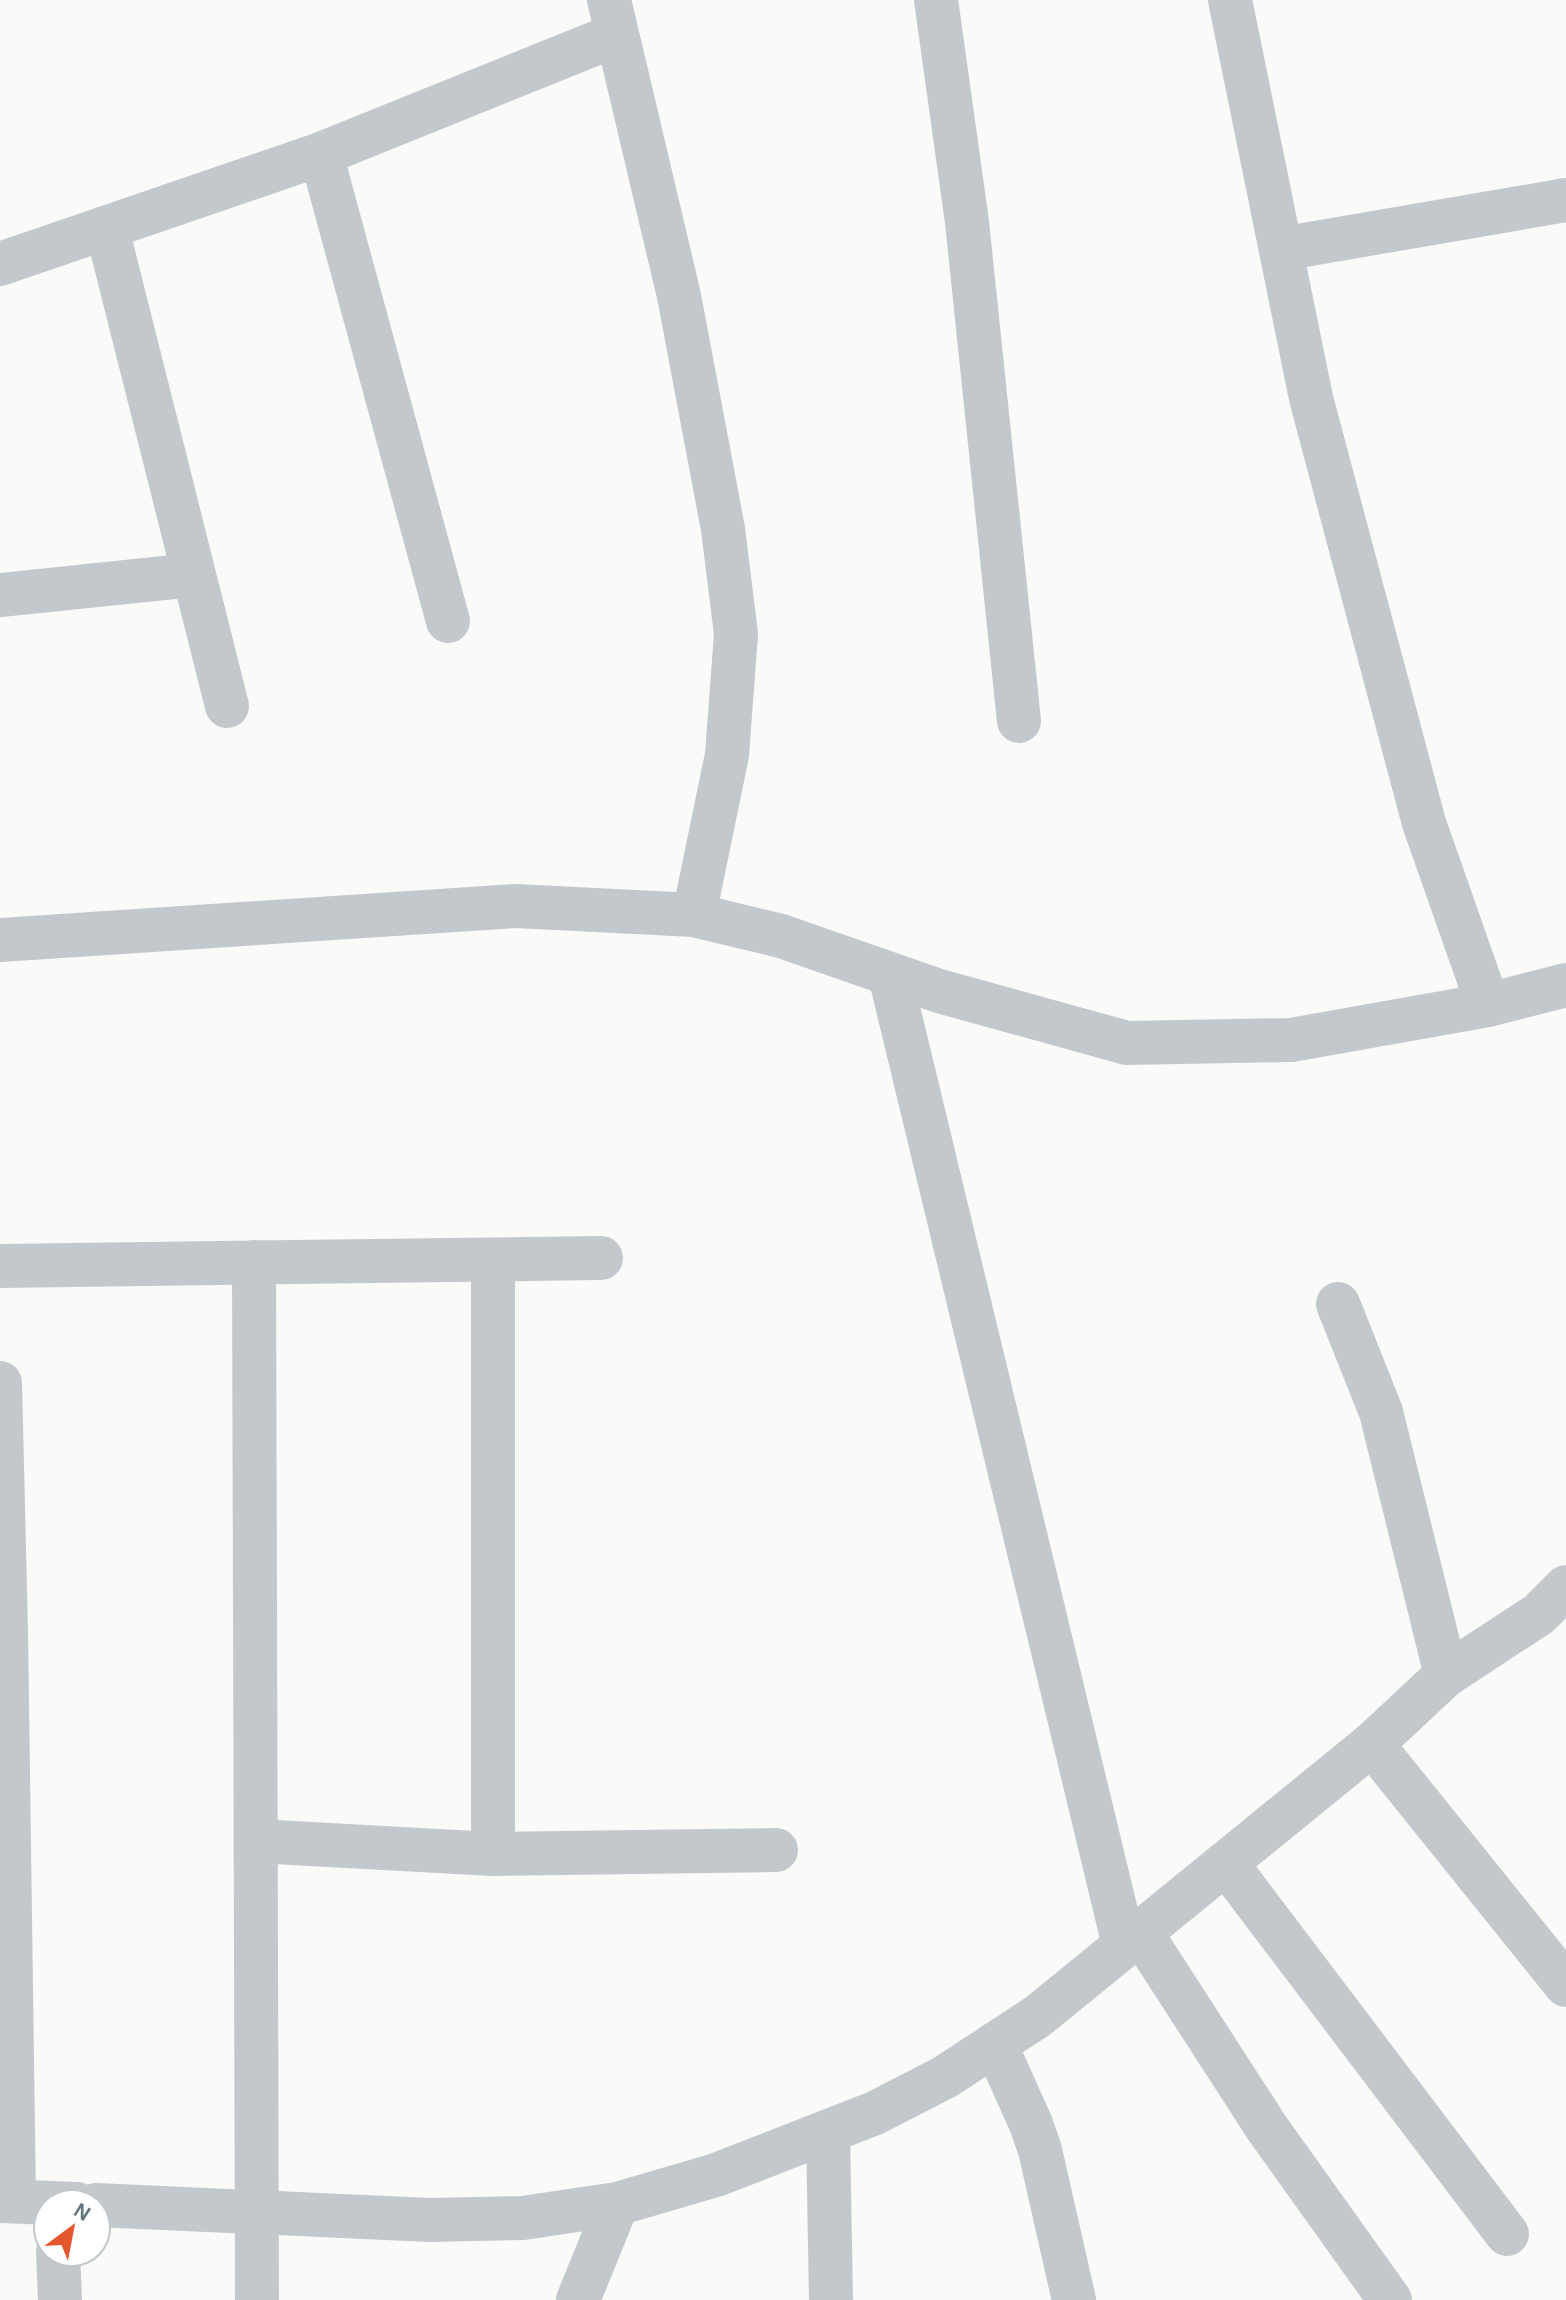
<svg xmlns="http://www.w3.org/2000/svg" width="1566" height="2300" font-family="'Alegreya Sans',sans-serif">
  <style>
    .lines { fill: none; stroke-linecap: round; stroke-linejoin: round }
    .minor { stroke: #c3c8cc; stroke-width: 44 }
  </style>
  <rect width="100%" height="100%" fill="#fafaf8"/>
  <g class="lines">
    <g class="minor">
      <polyline points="609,0 679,296 723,529 736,634 727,755 694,915"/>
      <polyline points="936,0 967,222 1019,721"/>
      <polyline points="1230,0 1311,398 1424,823 1488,1005"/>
      <polyline points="321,154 448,621"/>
      <polyline points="107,229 227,706"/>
      <polyline points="1281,249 1566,200"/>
      <polyline points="0,264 321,154 616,35"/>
      <polyline points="0,595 193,575"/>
      <polyline points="0,940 516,906 694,915 781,936 939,991 1127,1043 1291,1040 1488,1005 1566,985"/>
      <polyline points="890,975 1124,1945"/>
      <polyline points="493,1260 493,1854"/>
      <polyline points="254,1262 257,2300"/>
      <polyline points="0,1266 601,1258"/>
      <polyline points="1338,1304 1381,1412 1446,1675"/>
      <polyline points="0,1383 6,1631 14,2201"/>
      <polyline points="1372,1744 1566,1985"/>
      <polyline points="256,1841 493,1854 776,1850"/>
      <polyline points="1226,1863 1507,2234"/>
      <polyline points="1141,1933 1267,2128 1390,2300"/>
      <polyline points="995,2044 1031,2124 1040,2150 1074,2300"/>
      <polyline points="828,2133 831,2300"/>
      <polyline points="0,2201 77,2204"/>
      <polyline points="96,2205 430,2220 523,2218 617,2204 716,2175 875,2113 945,2077 1038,2016 1372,1744 1446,1675 1539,1614 1566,1587"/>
      <polyline points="58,2252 60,2300"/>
      <polyline points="578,2300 617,2204"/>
    </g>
  </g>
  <g transform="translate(72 2228) rotate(32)"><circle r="38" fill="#ffffff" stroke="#c1c8cd" stroke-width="2"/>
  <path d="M0-6L14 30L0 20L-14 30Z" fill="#e4572e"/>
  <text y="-12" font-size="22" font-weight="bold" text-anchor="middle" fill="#657683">N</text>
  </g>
</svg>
